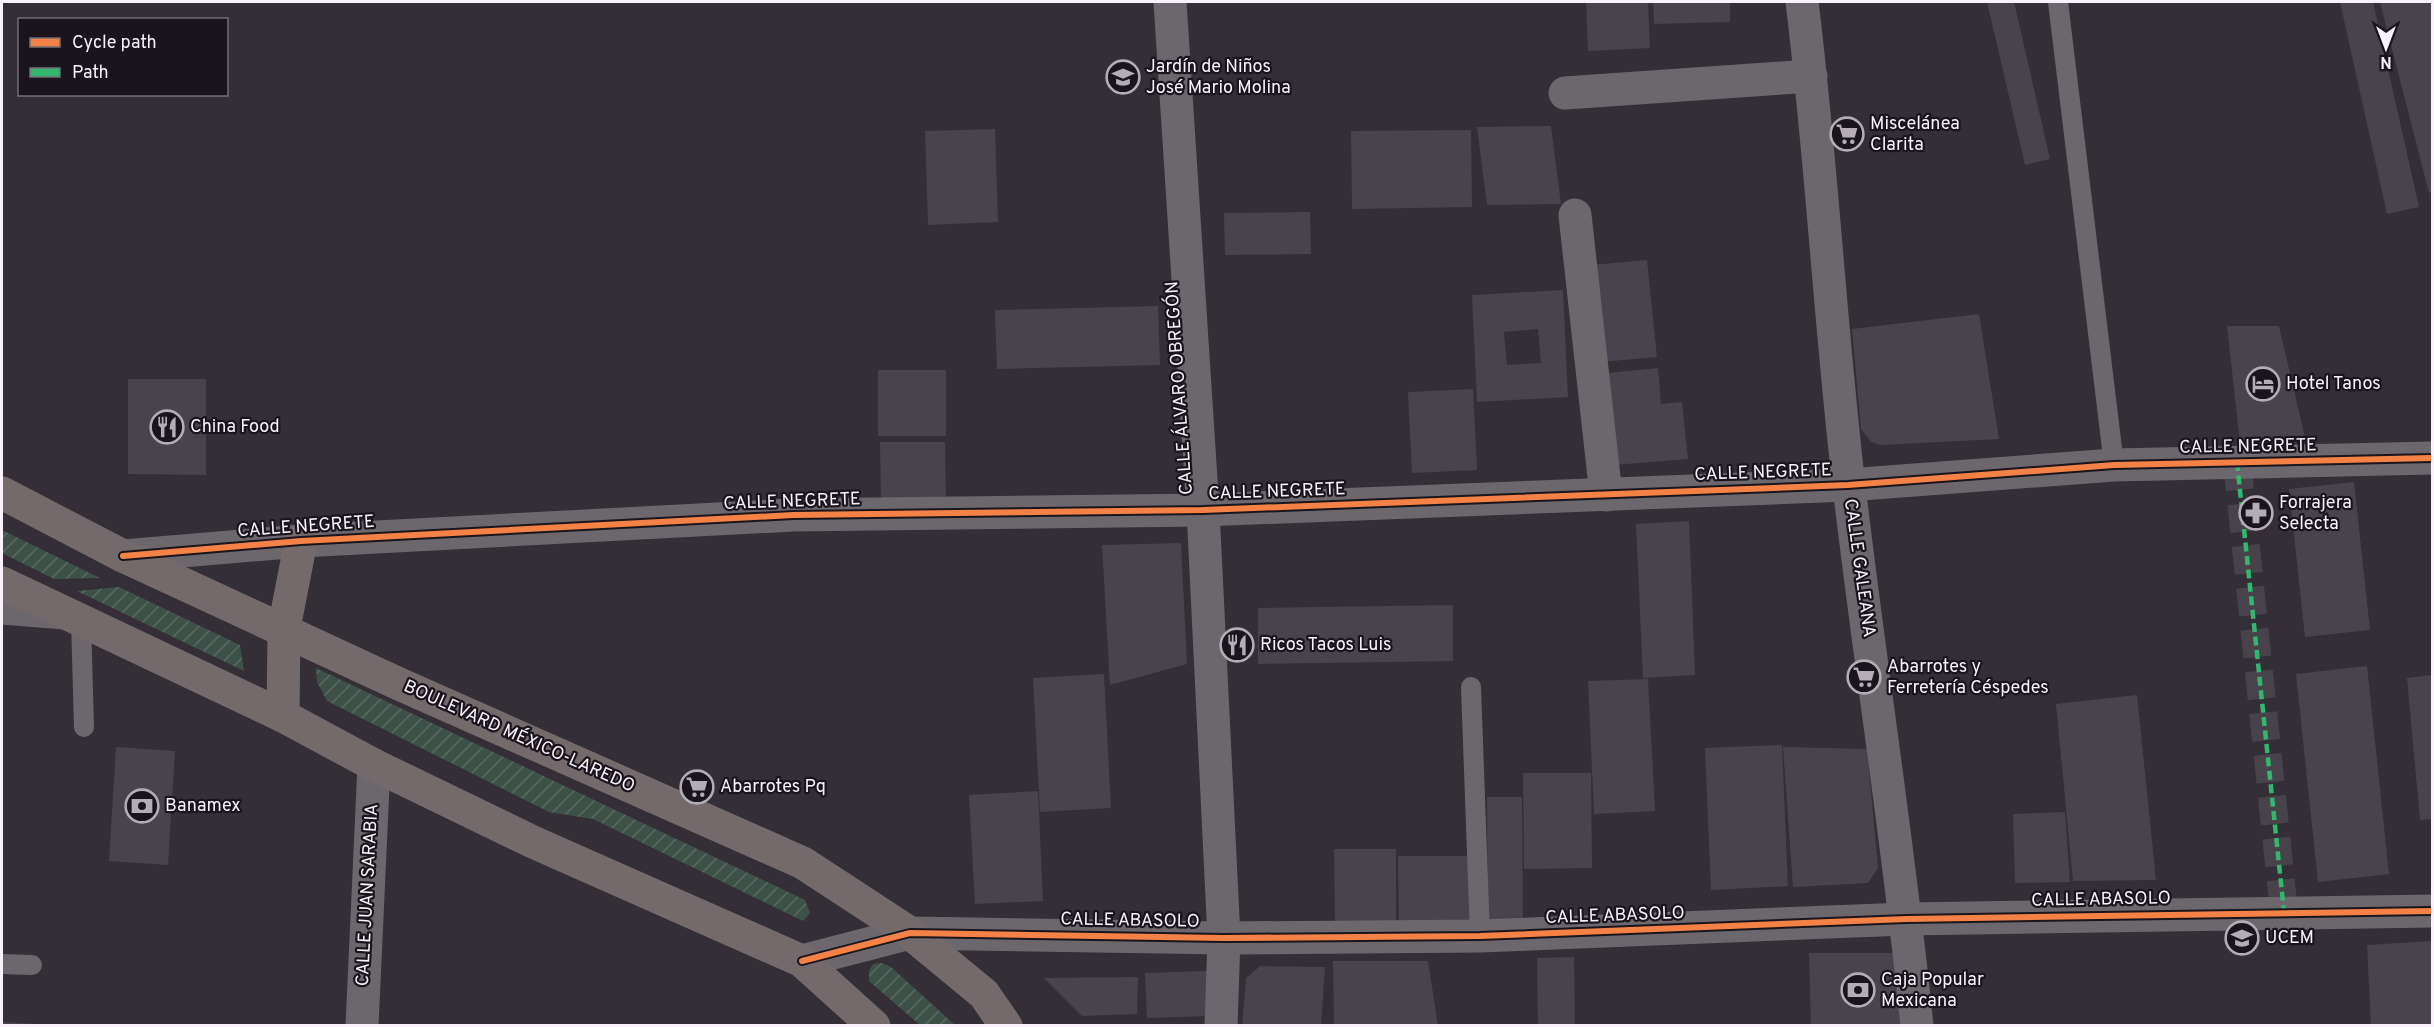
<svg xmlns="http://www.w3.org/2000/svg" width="2434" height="1027" font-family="Overpass,sans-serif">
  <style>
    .garden { fill: url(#garden-furrows) }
    .building { fill: #47444d; fill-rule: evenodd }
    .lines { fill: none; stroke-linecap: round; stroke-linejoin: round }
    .pedestrian-tunnel { stroke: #48424a; stroke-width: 28; stroke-dasharray: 28 14; stroke-linecap: butt }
    .service { stroke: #6c676d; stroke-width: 20 }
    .minor { stroke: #6c676d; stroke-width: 33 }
    .primary { stroke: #746a6b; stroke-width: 33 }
    .quiet { stroke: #33b770; stroke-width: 4.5; stroke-dasharray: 9 4.5; stroke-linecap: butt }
    .cycleway-casing { stroke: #1a151c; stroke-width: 10 }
    .cycleway { stroke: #f48246; stroke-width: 6 }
    .labels { text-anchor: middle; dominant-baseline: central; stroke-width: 4.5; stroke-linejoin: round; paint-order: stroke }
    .poi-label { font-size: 18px; fill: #f9f1fb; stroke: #1a151c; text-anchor: start }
    .street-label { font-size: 18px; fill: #f9f1fb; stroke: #1a151c }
  </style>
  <defs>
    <pattern id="garden-furrows" width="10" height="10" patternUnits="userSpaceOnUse" patternTransform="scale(1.5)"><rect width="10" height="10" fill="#3e5148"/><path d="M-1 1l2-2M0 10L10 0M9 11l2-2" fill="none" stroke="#5b6a63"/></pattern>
  </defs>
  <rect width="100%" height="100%" fill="#342e36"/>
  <g class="garden">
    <polygon points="2,530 100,578 54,579 2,553"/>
    <polygon points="119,587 240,645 244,671 77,591"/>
    <polygon points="316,668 805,900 810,913 803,921 593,819 549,812 327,701 317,682"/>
    <polygon points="882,963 891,967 955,1025 920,1025 869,981 869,972 873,964"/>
  </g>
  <g class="building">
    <polygon points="1586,2 1648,2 1650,48 1588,51"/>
    <polygon points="1653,2 1730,2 1730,22 1654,24"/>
    <polygon points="1987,2 2014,2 2050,159 2025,165"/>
    <polygon points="2340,2 2373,2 2419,207 2387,214"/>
    <polygon points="2380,2 2432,2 2432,192 2429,193"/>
    <polygon points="1551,126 1561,204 1487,205 1477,127"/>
    <polygon points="995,129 998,222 928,225 925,131"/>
    <polygon points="1471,130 1472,207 1352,209 1351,131"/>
    <polygon points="1310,212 1311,254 1225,255 1224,213"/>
    <polygon points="1647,260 1657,357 1600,362 1591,265"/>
    <path d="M 1563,290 L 1568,397 L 1477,402 L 1472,295 ZM 1538,329 L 1541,363 L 1507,365 L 1504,332 Z"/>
    <polygon points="1158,306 1160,365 997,369 995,310"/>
    <polygon points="1979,314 1999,439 1881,445 1871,442 1861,429 1852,329"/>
    <polygon points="2227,326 2279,326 2306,442 2240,443"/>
    <polygon points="1658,368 1661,404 1682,402 1688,459 1614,465 1606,373"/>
    <rect x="878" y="370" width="68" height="66"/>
    <polygon points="128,379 206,379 206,475 128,474"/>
    <polygon points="1473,389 1477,470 1412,473 1408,392"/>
    <polygon points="880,442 945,442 946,499 881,500"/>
    <polygon points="2354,482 2370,630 2305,637 2289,489"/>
    <polygon points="1689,521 1695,675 1643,678 1636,524"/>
    <polygon points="1181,543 1187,664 1110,685 1102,545"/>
    <polygon points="1453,605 1453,661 1258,664 1258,608"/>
    <polygon points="2367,666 2389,874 2318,882 2296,674"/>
    <polygon points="1104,674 1111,808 1040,812 1033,678"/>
    <polygon points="2432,675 2432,819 2420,820 2407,678"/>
    <polygon points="1648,679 1655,811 1594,814 1588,681"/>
    <polygon points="2137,695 2156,880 2073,881 2056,704"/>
    <polygon points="1782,745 1788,886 1711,890 1705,748"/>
    <polygon points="116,747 175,751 168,865 109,861"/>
    <polygon points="1783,747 1867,749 1878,868 1868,883 1793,887"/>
    <polygon points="1523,773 1591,773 1592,868 1524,869"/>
    <polygon points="1038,791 1043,901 975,904 969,795"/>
    <polygon points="1487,797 1522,797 1523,923 1488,924"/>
    <polygon points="2065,812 2070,882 2015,883 2013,814"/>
    <polygon points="1334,849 1396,849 1396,926 1335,926"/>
    <polygon points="1398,856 1486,856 1486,924 1399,926"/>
    <polygon points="2432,941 2432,1026 2371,1026 2367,945"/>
    <polygon points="1809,953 1896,953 1902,1026 1811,1026"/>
    <polygon points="1574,957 1575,1026 1538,1026 1537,958"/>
    <polygon points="1333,961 1428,961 1438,1026 1334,1026"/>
    <polygon points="1260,966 1325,967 1321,1026 1242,1026 1246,978"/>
    <polygon points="1207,971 1209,1016 1147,1018 1145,973"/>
    <polygon points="1138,977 1137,1014 1082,1016 1044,978"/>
    <polygon points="2,1022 35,1024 35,1026 2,1026"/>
  </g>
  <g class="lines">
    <polyline class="pedestrian-tunnel" points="2237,462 2284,912"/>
    <g class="service">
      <polyline points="2058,2 2114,465"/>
      <polyline points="81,621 84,727"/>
      <polyline points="1471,687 1480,936"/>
      <polyline points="2,964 32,965"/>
    </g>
    <g class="minor">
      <polyline points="1170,2 1203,510 1224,938 1221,1026"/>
      <path d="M 1802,2 C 1822,163 1830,325 1849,486 C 1870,666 1899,845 1917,1026"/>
      <polyline points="1565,93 1811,76"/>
      <polyline points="1575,215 1606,495"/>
      <polyline points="123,556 301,541 793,515 1203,510 1848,485 2114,465 2432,458"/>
      <polyline points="2,608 65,613"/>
      <polyline points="802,961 910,933 1224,938 1480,936 1906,919 2432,911"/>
      <polyline points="362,1026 374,765"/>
    </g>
    <g class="primary">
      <polyline points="2,493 123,556 397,683 803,863 910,933 984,994 1006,1026"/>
      <polyline points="2,583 283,716 374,765 533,842 802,961 874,1026"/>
      <polyline points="283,716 284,628 301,541"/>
    </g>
    <polyline class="quiet" points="2237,462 2284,912"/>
    <g class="cycleway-casing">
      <g id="cycleway">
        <polyline points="123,556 301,541 793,515 1203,510 1848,485 2114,465 2432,458"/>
        <polyline points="802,961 910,933 1224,938 1480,936 1906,919 2432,911"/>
      </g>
    </g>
    <use href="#cycleway" class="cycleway"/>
  </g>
  <defs>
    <g id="school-ring" transform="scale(1.725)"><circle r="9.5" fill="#1a151c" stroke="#b4adb6" stroke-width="1.5"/><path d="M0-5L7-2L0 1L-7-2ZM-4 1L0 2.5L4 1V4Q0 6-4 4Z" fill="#b4adb6"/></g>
    <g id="supermarket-ring" transform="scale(1.725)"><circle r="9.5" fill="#1a151c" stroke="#b4adb6" stroke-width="1.5"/><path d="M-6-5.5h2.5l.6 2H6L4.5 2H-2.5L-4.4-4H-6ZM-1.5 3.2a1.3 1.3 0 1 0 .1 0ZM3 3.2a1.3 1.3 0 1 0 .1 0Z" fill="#b4adb6"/></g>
    <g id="hotel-ring" transform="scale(1.725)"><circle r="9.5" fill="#1a151c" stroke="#b4adb6" stroke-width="1.5"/><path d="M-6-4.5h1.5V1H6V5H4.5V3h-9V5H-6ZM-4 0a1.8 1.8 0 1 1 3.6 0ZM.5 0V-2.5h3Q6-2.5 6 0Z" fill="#b4adb6"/></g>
    <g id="restaurant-ring" transform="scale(1.725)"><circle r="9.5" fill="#1a151c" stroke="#b4adb6" stroke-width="1.5"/><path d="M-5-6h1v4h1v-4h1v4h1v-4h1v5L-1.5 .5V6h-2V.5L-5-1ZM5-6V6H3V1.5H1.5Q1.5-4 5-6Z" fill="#b4adb6"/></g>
    <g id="pharmacy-ring" transform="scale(1.725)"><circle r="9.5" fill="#1a151c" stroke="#b4adb6" stroke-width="1.5"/><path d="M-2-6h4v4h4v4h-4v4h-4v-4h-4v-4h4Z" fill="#b4adb6"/></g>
    <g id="bank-ring" transform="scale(1.725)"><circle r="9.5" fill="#1a151c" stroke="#b4adb6" stroke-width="1.5"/><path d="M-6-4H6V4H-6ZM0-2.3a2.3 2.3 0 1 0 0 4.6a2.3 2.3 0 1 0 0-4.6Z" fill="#b4adb6"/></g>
    <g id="university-ring" transform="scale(1.725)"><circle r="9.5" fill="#1a151c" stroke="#b4adb6" stroke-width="1.5"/><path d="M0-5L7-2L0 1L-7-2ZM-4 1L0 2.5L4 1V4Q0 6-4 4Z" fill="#b4adb6"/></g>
  </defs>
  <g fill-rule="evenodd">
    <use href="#school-ring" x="1123" y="77"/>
    <use href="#supermarket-ring" x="1847" y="134"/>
    <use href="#hotel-ring" x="2263" y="384"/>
    <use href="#restaurant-ring" x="167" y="427"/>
    <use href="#pharmacy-ring" x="2256" y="513"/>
    <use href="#restaurant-ring" x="1237" y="645"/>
    <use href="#supermarket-ring" x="1864" y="677"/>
    <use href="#supermarket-ring" x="697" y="787"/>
    <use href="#bank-ring" x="142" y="806"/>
    <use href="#university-ring" x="2242" y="938"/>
    <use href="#bank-ring" x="1858" y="990"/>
  </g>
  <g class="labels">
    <g class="poi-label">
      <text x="1146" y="67">Jardín de Niños<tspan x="1146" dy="21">José Mario Molina</tspan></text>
      <text x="1870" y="124">Miscelánea<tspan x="1870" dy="21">Clarita</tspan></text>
      <text x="2286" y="384">Hotel Tanos</text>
      <text x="190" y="427">China Food</text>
      <text x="2279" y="503">Forrajera<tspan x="2279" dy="21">Selecta</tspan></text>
      <text x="1260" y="645">Ricos Tacos Luis</text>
      <text x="1887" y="667">Abarrotes y<tspan x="1887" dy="21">Ferretería Céspedes</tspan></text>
      <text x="720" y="787">Abarrotes Pq</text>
      <text x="165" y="806">Banamex</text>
      <text x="2265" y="938">UCEM</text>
      <text x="1881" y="980">Caja Popular<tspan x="1881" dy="21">Mexicana</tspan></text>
    </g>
    <g class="street-label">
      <text transform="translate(1180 388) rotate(-94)">CALLE ÁLVARO OBREGÓN</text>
      <text transform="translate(2248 447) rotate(-1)">CALLE NEGRETE</text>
      <text transform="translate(1763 473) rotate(-2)">CALLE NEGRETE</text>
      <text transform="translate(1277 492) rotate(-2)">CALLE NEGRETE</text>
      <text transform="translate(792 502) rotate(-2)">CALLE NEGRETE</text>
      <text transform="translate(306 527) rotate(-4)">CALLE NEGRETE</text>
      <text transform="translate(1859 568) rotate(82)">CALLE GALEANA</text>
      <text transform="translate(519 737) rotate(24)">BOULEVARD MÉXICO-LAREDO</text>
      <text transform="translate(368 895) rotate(-87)">CALLE JUAN SARABIA</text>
      <text transform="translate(2101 900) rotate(-1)">CALLE ABASOLO</text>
      <text transform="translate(1615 916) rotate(-2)">CALLE ABASOLO</text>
      <text transform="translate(1130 921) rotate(1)">CALLE ABASOLO</text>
    </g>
  </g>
  <rect width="2434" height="1027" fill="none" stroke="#f9f1fb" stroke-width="6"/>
  <rect x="18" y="18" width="210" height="78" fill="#1a151c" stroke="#736d75" stroke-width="1.5"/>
  <rect x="30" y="38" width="30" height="9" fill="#f48246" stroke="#736d75" stroke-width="1.5"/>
  <text x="72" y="48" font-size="18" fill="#f9f1fb">Cycle path</text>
  <rect x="30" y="68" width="30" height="9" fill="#33b770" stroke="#736d75" stroke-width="1.5"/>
  <text x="72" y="78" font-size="18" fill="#f9f1fb">Path</text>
  <g transform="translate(2386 48) rotate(180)" stroke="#1a151c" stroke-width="4.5" paint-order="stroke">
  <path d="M0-4.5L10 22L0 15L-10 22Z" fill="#f9f1fb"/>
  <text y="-9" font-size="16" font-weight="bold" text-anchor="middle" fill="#f9f1fb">N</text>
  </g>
</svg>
